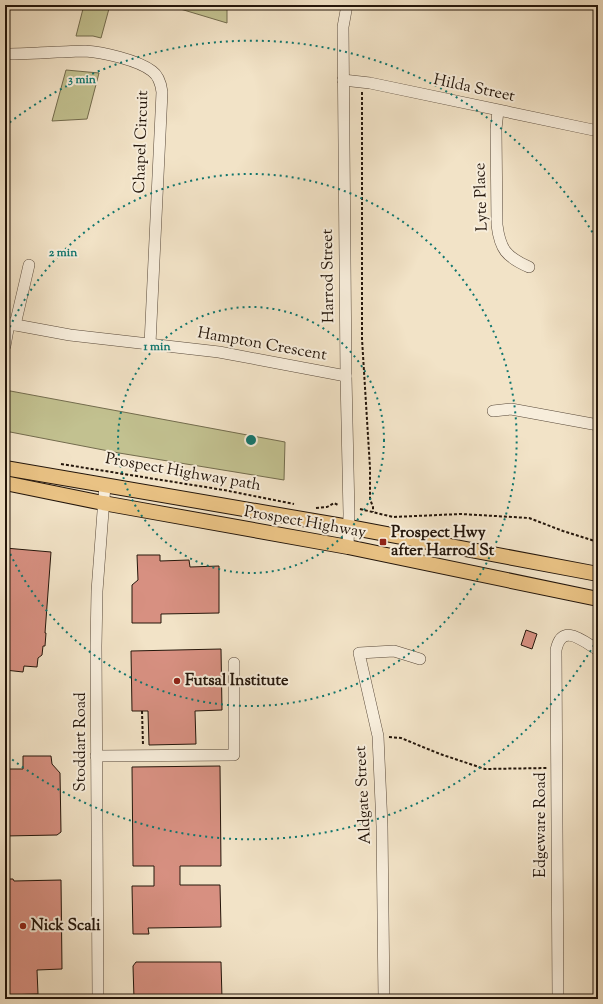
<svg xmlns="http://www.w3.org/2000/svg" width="603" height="1004" font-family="'Sorts Mill Goudy',serif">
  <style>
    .green { fill: #c2c190; stroke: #736c4e }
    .building { fill: #d79081; stroke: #24160b }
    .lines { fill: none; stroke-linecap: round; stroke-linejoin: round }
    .minor-casing { stroke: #58493a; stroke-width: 12 }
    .major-casing { stroke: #24160b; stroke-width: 16 }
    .path { stroke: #24160b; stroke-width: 2; stroke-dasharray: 3 2; stroke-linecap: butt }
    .minor { stroke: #f7eddb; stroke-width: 11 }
    .major { stroke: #e9c284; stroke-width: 14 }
    .ring { fill: none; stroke: #0f766e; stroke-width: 2; stroke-dasharray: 2 4 }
    .poi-dot { fill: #8f2418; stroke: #f7eddb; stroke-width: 1.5 }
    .labels { text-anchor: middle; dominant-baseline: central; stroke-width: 4; stroke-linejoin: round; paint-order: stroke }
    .street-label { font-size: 16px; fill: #24160b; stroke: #f7eddb }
    .poi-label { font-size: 16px; font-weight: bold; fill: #24160b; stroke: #f7eddb; text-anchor: start }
    .centre { fill: #0f766e; stroke: #f7eddb; stroke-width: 2 }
    .ring-label { font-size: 12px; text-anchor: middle; font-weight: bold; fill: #0f766e; stroke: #f7eddb; stroke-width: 4; stroke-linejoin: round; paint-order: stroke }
  </style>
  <rect width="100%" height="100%" fill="#f2e3c7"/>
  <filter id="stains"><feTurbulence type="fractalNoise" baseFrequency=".005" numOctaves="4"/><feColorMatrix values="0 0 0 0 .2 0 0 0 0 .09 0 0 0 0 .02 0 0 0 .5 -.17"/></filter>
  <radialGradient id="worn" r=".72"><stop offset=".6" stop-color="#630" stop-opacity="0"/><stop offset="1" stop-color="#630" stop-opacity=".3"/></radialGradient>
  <g class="green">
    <polygon points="84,5 110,5 101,38 93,36 76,36"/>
    <polygon points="167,5 227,5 227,23"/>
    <polygon points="66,70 99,73 87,119 52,121"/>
    <polygon points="5,390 285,442 284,480 119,453 5,431"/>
  </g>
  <g class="building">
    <polygon points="5,548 51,552 45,633 46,633 45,646 43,646 42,655 38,658 37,667 24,666 23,672 5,670"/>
    <polygon points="137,555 160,555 160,561 189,560 190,567 219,566 219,613 161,614 161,623 132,623 132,585 138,580"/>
    <polygon points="526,630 537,634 532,649 521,645"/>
    <polygon points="221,649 222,710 195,711 196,744 149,745 148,711 132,711 131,651"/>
    <polygon points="23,756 51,756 52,764 60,773 61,832 57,835 5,836 5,769 23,769"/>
    <polygon points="220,766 221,866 180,866 180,885 220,885 221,927 148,928 149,934 133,934 132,886 154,886 154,866 133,866 132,767"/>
    <polygon points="5,879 13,879 14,881 61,880 62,969 37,970 38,994 5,995"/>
    <polygon points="136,962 221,962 222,999 134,999 133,966"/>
  </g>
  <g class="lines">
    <g class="minor-casing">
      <g id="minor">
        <polyline points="347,5 343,27 346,376 349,514 348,547"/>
        <path d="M 5,54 C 22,54 40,53 57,52 C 66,52 76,51 85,51 C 102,52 138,60 152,71 C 159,76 161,84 162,92 L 150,344"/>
        <polyline points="343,80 370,83 598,131"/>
        <path d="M 498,111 L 496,129 L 497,225 C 500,249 506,257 529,267"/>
        <polyline points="5,323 70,335 219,352 346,376"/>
        <polyline points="15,325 29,265"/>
        <polyline points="5,346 9,324"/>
        <polyline points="493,411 511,409 598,425"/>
        <polyline points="96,756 234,755 234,663"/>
        <polyline points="98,999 96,646 97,591 105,485"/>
        <polyline points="384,999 382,826 378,736 359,653 394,651 420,659"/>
        <path d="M 558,999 L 556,650 C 562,622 583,641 598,650"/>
      </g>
    </g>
    <g class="major-casing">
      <g id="major">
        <polyline points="5,468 349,527 598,574"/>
        <polyline points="5,483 103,503 348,547 598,599"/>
      </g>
    </g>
    <g class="path">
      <polyline points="362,92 362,339 370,468 370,499 373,507 373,512"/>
      <polyline points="61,464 224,490 294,504"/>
      <polyline points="316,508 327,507 334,503 338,505"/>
      <polyline points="360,509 393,517 461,514 529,518 563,531 598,542"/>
      <polyline points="142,711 143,745"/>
      <polyline points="389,737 401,738 440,754 485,769 547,768"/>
    </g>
    <use href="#minor" class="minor"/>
    <use href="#major" class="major"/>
  </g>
  <g class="ring">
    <circle cx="251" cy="440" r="133"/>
    <path d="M5 338A266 266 0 1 1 5 542"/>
    <path d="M597 640A399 399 0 0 1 5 754M5 126A399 399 0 0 1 597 240"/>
  </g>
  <g class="poi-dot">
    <rect x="379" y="538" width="8" height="8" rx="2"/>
    <circle cx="177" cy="681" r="4"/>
    <circle cx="23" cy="926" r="4"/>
  </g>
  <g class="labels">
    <g class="street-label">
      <text transform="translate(474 89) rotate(12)">Hilda Street</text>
      <text transform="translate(142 142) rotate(-88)">Chapel Circuit</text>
      <text transform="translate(482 197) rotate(-92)">Lyte Place</text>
      <text transform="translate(329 276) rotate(-91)">Harrod Street</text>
      <text transform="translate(262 345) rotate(10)">Hampton Crescent</text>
      <text transform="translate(183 473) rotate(10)">Prospect Highway path</text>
      <text transform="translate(305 523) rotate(10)">Prospect Highway</text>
      <text transform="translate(81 742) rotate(-90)">Stoddart Road</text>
      <text transform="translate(364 795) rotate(-93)">Aldgate Street</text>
      <text transform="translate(541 825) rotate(-90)">Edgeware Road</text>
    </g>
    <g class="poi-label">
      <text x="391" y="533">Prospect Hwy<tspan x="391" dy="18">after Harrod St</tspan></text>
      <text x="185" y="681">Futsal Institute</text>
      <text x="31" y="926">Nick Scali</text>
    </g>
  </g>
  <circle cx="251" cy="440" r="6" class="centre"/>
  <g class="ring-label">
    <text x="82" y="83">3 min</text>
    <text x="63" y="256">2 min</text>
    <text x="157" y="350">1 min</text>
  </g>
  <rect width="603" height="1004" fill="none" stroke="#f2e3c7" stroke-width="20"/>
  <rect x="6" y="6" width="591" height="992" fill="none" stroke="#24160b" stroke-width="2"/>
  <rect x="10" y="10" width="583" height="984" fill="none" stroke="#24160b"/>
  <rect width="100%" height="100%" filter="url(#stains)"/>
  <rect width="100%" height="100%" fill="url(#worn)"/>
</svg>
